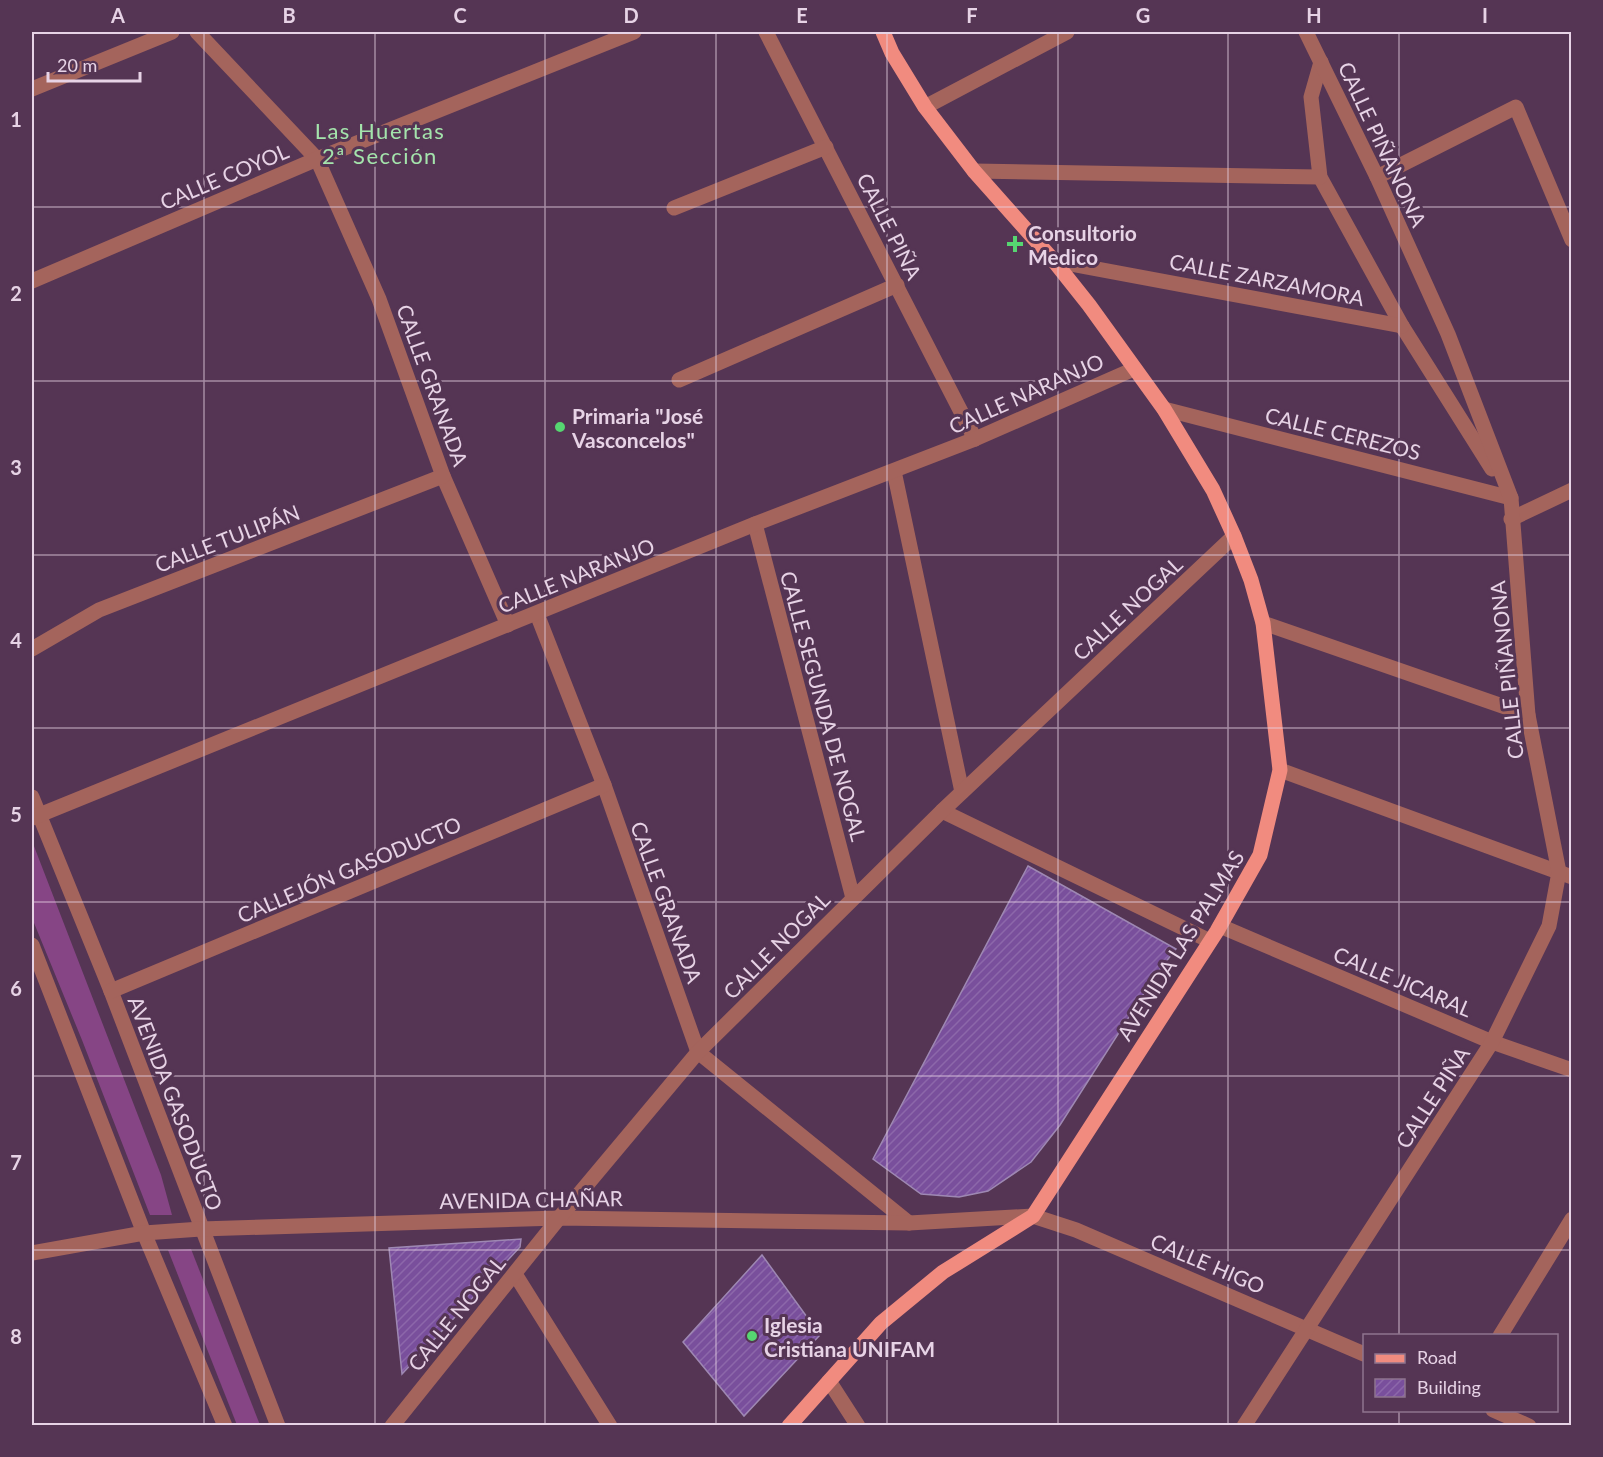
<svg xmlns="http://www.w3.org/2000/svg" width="1603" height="1457" font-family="Lato,sans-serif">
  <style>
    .grass { fill: #864585 }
    .building { fill: url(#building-hatch); stroke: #9e88b3; stroke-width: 1.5 }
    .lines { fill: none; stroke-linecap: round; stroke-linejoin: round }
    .minor { stroke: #a4645c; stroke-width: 15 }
    .major { stroke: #f18b7f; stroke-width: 15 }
    .grid { fill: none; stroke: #e7d3e6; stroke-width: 1.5; stroke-opacity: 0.55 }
    .poi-dot { fill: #56d671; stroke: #553554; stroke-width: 2 }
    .labels { text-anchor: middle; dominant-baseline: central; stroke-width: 6; stroke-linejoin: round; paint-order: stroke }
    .street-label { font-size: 21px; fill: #e7d3e6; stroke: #553554 }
    .poi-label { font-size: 21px; font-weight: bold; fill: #e7d3e6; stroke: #553554; text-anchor: start }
    .neighbourhood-label { font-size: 22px; letter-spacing: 1.5px; fill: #a4e4ac; stroke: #553554 }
    .neatline { fill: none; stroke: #e7d3e6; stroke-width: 2 }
    .grid-label { font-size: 20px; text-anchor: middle; font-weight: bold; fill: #e7d3e6 }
  </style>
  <defs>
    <pattern id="building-hatch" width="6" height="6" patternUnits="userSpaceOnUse" patternTransform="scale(1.5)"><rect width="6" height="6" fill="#794f9c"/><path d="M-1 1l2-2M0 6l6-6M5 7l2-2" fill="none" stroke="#8c67aa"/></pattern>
  </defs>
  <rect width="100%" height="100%" fill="#553554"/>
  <g class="grass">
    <polygon points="32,841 161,1175 172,1215 150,1215 82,1040 32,918"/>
    <polygon points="191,1249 260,1425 237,1425 168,1250"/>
  </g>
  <g class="building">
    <polygon points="1028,866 1176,949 1157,973 1060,1125 1031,1162 988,1191 959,1197 921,1194 873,1159"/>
    <polygon points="521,1239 520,1247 402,1374 389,1248"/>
    <polygon points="762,1255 820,1335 744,1416 683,1342"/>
  </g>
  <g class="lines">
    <g class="minor">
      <polyline points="197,32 317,159 379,299 443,476 508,625"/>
      <polyline points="766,32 975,439"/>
      <polyline points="1321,62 1311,97 1320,177 1402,326 1492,469"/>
      <polyline points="32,89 172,32"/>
      <polyline points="925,107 1067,32"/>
      <polyline points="974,171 1320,177"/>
      <polyline points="1377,177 1516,107 1572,240"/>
      <polyline points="674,208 826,147"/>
      <polyline points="1054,261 1402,326"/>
      <polyline points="32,281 317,159 634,32"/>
      <polyline points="679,380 897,285"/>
      <polyline points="1164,409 1511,498"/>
      <polyline points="894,471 962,792"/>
      <polyline points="1511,519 1572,490"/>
      <polyline points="755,524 853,898"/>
      <polyline points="537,614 604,785 698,1052 909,1223"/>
      <polyline points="1263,623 1528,715"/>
      <polyline points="32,649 99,610 443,476"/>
      <polyline points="1280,770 1572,877"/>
      <polyline points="32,797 111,991 278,1426"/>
      <polyline points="942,811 1210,941"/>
      <polyline points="32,818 755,524 975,439 1134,369"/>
      <polyline points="1220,926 1492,1042 1572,1070"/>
      <polyline points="32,945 144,1233 225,1426"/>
      <polyline points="111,991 604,785"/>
      <polyline points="32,1253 144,1233 201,1229 559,1218 909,1223 1033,1216 1076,1230 1364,1354"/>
      <polyline points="515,1274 610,1426"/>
      <polyline points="1500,1336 1572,1219"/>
      <polyline points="829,1381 858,1426"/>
      <polyline points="1493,1410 1529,1426"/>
      <polyline points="392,1426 559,1218 698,1052 942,811 1234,536"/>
      <polyline points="1244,1426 1492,1042 1549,926 1559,872 1528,715 1511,498 1448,334 1377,177 1306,32"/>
    </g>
    <polyline class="major" points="789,1426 881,1323 943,1272 1033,1216 1217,931 1260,855 1280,770 1263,623 1251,580 1234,536 1213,490 1164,409 1089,305 1054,261 974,171 925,107 892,53 883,32"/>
  </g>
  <path class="grid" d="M 204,32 L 204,1426M 375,32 L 375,1426M 545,32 L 545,1426M 716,32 L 716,1426M 887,32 L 887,1426M 1058,32 L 1058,1426M 1228,32 L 1228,1426M 1399,32 L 1399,1336M 32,207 L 1572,207M 32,381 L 1572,381M 32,555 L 1572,555M 32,728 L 1572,728M 32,902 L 1572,902M 32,1076 L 1572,1076M 32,1250 L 1572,1250M 1399,1410 L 1399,1426"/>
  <g class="poi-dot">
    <path d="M1012 235h6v6h6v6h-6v6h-6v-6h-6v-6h6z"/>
    <circle cx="560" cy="427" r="6"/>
    <circle cx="752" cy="1336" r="6"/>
  </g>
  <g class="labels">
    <g class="street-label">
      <text transform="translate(1383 144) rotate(65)">CALLE PIÑANONA</text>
      <text transform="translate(224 176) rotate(-23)">CALLE COYOL</text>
      <text transform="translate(890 226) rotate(63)">CALLE PIÑA</text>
      <text transform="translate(1267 279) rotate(11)">CALLE ZARZAMORA</text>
      <text transform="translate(433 385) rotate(70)">CALLE GRANADA</text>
      <text transform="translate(1026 393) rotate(-24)">CALLE NARANJO</text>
      <text transform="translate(1343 433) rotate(14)">CALLE CEREZOS</text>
      <text transform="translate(227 538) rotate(-21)">CALLE TULIPÁN</text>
      <text transform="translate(576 575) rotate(-22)">CALLE NARANJO</text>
      <text transform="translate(1127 608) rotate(-43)">CALLE NOGAL</text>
      <text transform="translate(1506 670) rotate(-96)">CALLE PIÑANONA</text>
      <text transform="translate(824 706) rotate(75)">CALLE SEGUNDA DE NOGAL</text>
      <text transform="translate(349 869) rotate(-23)">CALLEJÓN GASODUCTO</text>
      <text transform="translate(667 902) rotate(70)">CALLE GRANADA</text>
      <text transform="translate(776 945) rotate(-45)">CALLE NOGAL</text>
      <text transform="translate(1180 945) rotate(-58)">AVENIDA LAS PALMAS</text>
      <text transform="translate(1403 981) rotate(23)">CALLE JICARAL</text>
      <text transform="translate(1432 1097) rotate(-57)">CALLE PIÑA</text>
      <text transform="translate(176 1103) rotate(69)">AVENIDA GASODUCTO</text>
      <text transform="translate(531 1199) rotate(-1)">AVENIDA CHAÑAR</text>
      <text transform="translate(1208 1263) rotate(23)">CALLE HIGO</text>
      <text transform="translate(456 1313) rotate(-51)">CALLE NOGAL</text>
    </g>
    <g class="poi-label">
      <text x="1028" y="232">Consultorio<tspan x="1028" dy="24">Medico</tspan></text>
      <text x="572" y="415">Primaria "José<tspan x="572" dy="24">Vasconcelos"</tspan></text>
      <text x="764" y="1324">Iglesia<tspan x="764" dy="24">Cristiana UNIFAM</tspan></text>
    </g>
    <g class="neighbourhood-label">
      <text x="380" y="130">Las Huertas<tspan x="380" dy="25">2ª Sección</tspan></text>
    </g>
  </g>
  <rect width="1603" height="1457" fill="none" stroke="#553554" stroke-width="66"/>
  <rect x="1363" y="1334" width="195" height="78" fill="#553554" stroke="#8f748e" stroke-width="1.5"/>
  <rect x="1375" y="1354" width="30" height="9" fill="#f18b7f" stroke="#8f748e" stroke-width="1.5"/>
  <text x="1417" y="1364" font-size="18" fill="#e7d3e6">Road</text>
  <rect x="1375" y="1379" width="30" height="18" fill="url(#building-hatch)" stroke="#8f748e" stroke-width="1.5"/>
  <text x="1417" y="1394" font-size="18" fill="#e7d3e6">Building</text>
  <path d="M48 72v9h92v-9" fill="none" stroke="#e7d3e6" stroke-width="3"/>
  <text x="57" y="72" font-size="18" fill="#e7d3e6" stroke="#553554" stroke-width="4.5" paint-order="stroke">20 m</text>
  <rect x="33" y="33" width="1537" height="1391" class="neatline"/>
  <g class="grid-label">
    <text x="118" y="23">A</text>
    <text x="289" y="23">B</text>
    <text x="460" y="23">C</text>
    <text x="631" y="23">D</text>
    <text x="802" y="23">E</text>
    <text x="972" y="23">F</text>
    <text x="1143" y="23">G</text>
    <text x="1314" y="23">H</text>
    <text x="1485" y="23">I</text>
    <text x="16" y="127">1</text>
    <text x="16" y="301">2</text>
    <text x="16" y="475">3</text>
    <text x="16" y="648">4</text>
    <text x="16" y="822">5</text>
    <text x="16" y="996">6</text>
    <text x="16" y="1170">7</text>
    <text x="16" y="1344">8</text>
  </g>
</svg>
